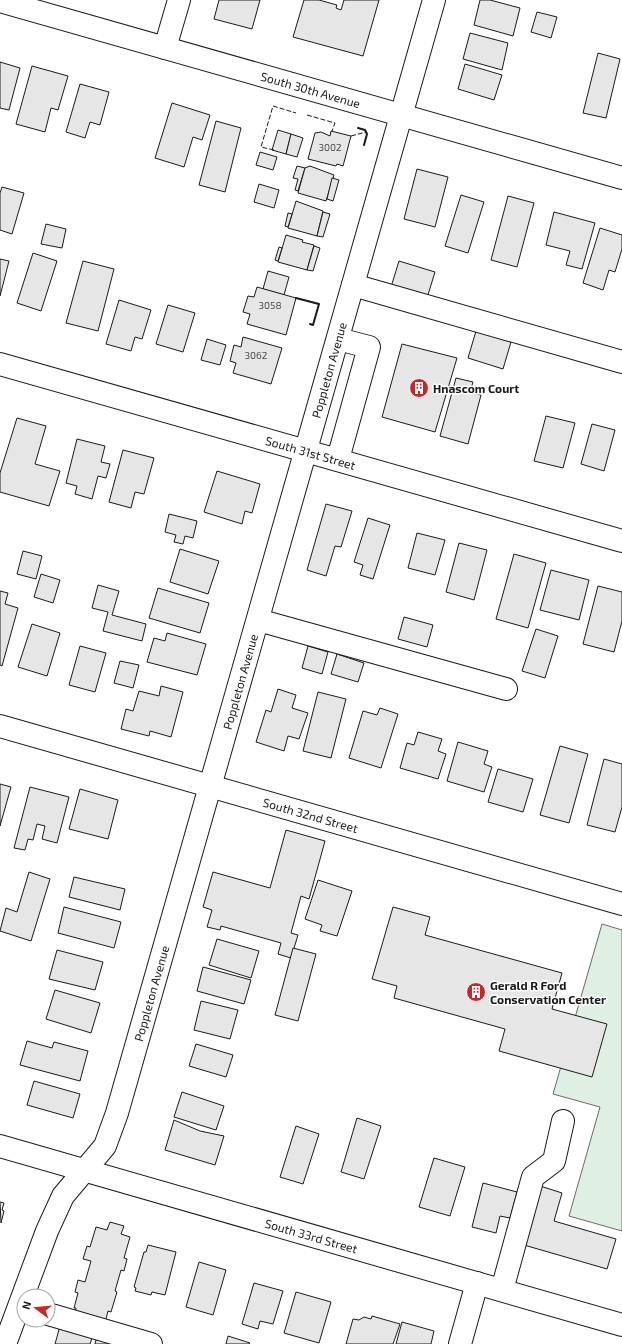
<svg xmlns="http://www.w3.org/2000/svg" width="622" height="1344" font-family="'Exo 2',sans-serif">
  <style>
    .green { fill: #e0efe3; stroke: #6a6a6a }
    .building { fill: #e6e6e6; stroke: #1a1a1a }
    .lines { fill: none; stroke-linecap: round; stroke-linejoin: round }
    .minor-casing { stroke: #1a1a1a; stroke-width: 24 }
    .minor { stroke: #fff; stroke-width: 22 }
    .fence { stroke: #1a1a1a; stroke-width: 1; stroke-dasharray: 5 2; stroke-linecap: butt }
    .wall { stroke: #1a1a1a; stroke-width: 2 }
    .labels { text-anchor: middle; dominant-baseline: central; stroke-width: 3; stroke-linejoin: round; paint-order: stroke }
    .number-label { font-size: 10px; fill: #4d4d4d }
    .street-label { font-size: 12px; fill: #1a1a1a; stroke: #fff }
    .poi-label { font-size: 12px; font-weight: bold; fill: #1a1a1a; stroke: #fff; text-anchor: start }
  </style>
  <rect width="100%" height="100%" fill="#fff"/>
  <polygon class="green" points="602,924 622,930 622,1231 569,1216 600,1107 553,1094"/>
  <g class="building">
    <polygon points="219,0 260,0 252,29 214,19"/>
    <polygon points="304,0 319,0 337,5 336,8 341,10 344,0 379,0 363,56 293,37"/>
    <polygon points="480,0 490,0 520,8 513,36 474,25"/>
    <polygon points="537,12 557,17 551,38 531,32"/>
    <polygon points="470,33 508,43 502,70 463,59"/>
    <polygon points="598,53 620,59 606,118 583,113"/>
    <polygon points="0,62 20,68 9,110 0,108"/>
    <polygon points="465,64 502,75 494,100 458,89"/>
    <polygon points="32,66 68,76 58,110 51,108 45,132 16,124"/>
    <polygon points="80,84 109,92 100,125 90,122 85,138 66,132"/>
    <polygon points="172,103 210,115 202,140 193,137 184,167 155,158"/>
    <polygon points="216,121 241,128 225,192 199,185"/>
    <polygon points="278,130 291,134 286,154 272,150"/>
    <polygon points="331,131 351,136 343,166 337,164 336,166 308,159 315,133 321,132 330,136"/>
    <polygon points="291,134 303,138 297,157 286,154"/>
    <polygon points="260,152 277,157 273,170 256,165"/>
    <polygon points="297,166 305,168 298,191 295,190 298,179 293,178"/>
    <polygon points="310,166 334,175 326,201 298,193 305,168"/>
    <polygon points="417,169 448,177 435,227 404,219"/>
    <polygon points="332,178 339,180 333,201 327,199"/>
    <polygon points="259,184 279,190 274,208 254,202"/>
    <polygon points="2,187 24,193 12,234 0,230 0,193"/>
    <polygon points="461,195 484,202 468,253 445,246"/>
    <polygon points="508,196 534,203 517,267 491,260"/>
    <polygon points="296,201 323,211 317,236 288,228"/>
    <polygon points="323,212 330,214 323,237 317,236"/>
    <polygon points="554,212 595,223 582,269 566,265 570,251 546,245"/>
    <polygon points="288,213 292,214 288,227 285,226"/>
    <polygon points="46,224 66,229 62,248 41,244"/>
    <polygon points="600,228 622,235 622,249 615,272 609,270 603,290 583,283"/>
    <polygon points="286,235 303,240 302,242 314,245 307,270 278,262"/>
    <polygon points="314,246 320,248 313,271 307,270"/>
    <polygon points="279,247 282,248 278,261 275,260"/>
    <polygon points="33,253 57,261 41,311 17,303"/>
    <polygon points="0,259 9,261 0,296"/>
    <polygon points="83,261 114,269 98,331 66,323"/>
    <polygon points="399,261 435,272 427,298 391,287"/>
    <polygon points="268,271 289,277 284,295 263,289"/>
    <polygon points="257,287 296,298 286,335 247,324 250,314 243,312 248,296 254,297"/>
    <polygon points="119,300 151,310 142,339 135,337 131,351 106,344"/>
    <polygon points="168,305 195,313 183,352 156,344"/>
    <polygon points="476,331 511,342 503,369 468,358"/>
    <polygon points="243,337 282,348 271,384 233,373 236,363 230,361 234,345 241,347"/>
    <polygon points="207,339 226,345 220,365 201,360"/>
    <polygon points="402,344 457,358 435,432 382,417"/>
    <polygon points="456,378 473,382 470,392 481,395 468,444 440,436"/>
    <polygon points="546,416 575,423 563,468 534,461"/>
    <polygon points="17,418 46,426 35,464 60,471 49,506 0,492 0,473"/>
    <polygon points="592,424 615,430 604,471 581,464"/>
    <polygon points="77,439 105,446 101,462 110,464 106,478 98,476 92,499 75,494 77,486 66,483"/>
    <polygon points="123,450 154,458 144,494 135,492 131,508 109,502"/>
    <polygon points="217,471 260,484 252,513 245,511 242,524 204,512"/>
    <polygon points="326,504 352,511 341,547 335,546 326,576 307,570"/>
    <polygon points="169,514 197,521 193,538 185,536 183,544 174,542 176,535 165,532"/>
    <polygon points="368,518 390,525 373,579 360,575 363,565 354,562"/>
    <polygon points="417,533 445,540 435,575 408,568"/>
    <polygon points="459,543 487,550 474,600 446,592"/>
    <polygon points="180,549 219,561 208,594 170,582"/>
    <polygon points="23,551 42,556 36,579 17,574"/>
    <polygon points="514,554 546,563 528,628 496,619"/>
    <polygon points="551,570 589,580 579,620 540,610"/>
    <polygon points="41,574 60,580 53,603 34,597"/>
    <polygon points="98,585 119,591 112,615 146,624 142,641 103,631 108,612 92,608"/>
    <polygon points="598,586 622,592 622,621 614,652 583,644"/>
    <polygon points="158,588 209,603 200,633 149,618"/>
    <polygon points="0,591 8,593 5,604 18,608 2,666 0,665"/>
    <polygon points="404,617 433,625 427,647 398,639"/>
    <polygon points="32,624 60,633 47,676 18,667"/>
    <polygon points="536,629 558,636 545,678 522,671"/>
    <polygon points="167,633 206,644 197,675 147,662 154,638 165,641"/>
    <polygon points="80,646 106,653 95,692 69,685"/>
    <polygon points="308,646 328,652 322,674 302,668"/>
    <polygon points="337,654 364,663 358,682 331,674"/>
    <polygon points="120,661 139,665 133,688 114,683"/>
    <polygon points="161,686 183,692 171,737 150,731 149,736 121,729 126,709 133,711 139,691 159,696"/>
    <polygon points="278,689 296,695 292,708 308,713 299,739 288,736 284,751 256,742 266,710 271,712"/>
    <polygon points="318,692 346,699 331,758 303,751"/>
    <polygon points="380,708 398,714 381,768 349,758 363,711 377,715"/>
    <polygon points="418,732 442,739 438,751 446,754 438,779 400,768 407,743 414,745"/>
    <polygon points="458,742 488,751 484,764 492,767 484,792 447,781"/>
    <polygon points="560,746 588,754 569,823 540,815"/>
    <polygon points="604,759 622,764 622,807 615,832 587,825"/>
    <polygon points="498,769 533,779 523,812 488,802"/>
    <polygon points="0,784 11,787 0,826"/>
    <polygon points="30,787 69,797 57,843 42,839 45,826 37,824 33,840 28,839 25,850 14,848"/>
    <polygon points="80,789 118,800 108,839 69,829"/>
    <polygon points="286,830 325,841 309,899 301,896 291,933 298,935 291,958 278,954 281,943 221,926 220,930 207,927 212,910 203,907 213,872 270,888"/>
    <polygon points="29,872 50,879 31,941 0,931 6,908 17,912"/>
    <polygon points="74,877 125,889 120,910 69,897"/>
    <polygon points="318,880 352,891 337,936 320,931 322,925 305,919"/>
    <polygon points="64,907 121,922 114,948 58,933"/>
    <polygon points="393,907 430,917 425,935 562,973 552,1009 607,1024 592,1077 499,1051 505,1029 394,998 397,986 372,979"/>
    <polygon points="217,939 259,951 251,978 209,965"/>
    <polygon points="293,948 316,954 298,1021 275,1015"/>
    <polygon points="57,950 103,962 95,990 49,979"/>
    <polygon points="203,967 251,980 244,1004 197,991"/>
    <polygon points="55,990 100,1003 91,1033 46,1019"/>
    <polygon points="201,1001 238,1010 230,1039 194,1030"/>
    <polygon points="27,1041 52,1048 54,1042 88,1051 80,1081 20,1065"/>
    <polygon points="196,1044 233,1055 226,1077 189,1066"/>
    <polygon points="34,1081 80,1094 73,1118 27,1105"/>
    <polygon points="182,1092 224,1106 216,1130 174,1117"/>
    <polygon points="357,1118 381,1126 364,1179 341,1172"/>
    <polygon points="174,1120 200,1131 224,1136 215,1165 165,1150"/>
    <polygon points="296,1126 319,1134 303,1184 280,1177"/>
    <polygon points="434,1158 465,1167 450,1216 419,1207"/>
    <polygon points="483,1183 517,1192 510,1218 500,1216 496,1233 472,1227"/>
    <polygon points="534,1184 562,1193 554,1221 616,1239 607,1269 517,1243"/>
    <polygon points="0,1202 4,1203 2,1210 4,1211 1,1223"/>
    <polygon points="110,1222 124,1226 121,1234 130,1237 124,1258 127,1259 124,1271 121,1270 115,1291 117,1292 111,1312 108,1311 105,1323 75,1315 76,1308 74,1308 78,1293 75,1292 78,1280 85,1282 91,1261 83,1259 87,1246 90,1247 96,1227 107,1230"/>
    <polygon points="148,1245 176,1252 165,1295 152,1292 151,1295 135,1291 136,1288 134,1287 144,1252 146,1252"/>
    <polygon points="199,1262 226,1270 213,1315 186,1307"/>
    <polygon points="254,1283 283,1291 273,1324 260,1321 258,1329 242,1324"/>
    <polygon points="296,1292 331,1302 319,1343 284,1333"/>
    <polygon points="372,1316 400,1324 393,1344 346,1344 353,1319 359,1320 364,1317 371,1319"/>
    <polygon points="402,1322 434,1331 431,1344 396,1344"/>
    <polygon points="60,1326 93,1335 90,1344 55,1344"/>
    <polygon points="97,1336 116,1344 95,1344"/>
    <polygon points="228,1336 250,1343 249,1344 226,1344"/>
  </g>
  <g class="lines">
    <g class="minor-casing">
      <g id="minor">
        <path id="s1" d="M 0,1 L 622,178"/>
        <polyline points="165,48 179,0"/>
        <polyline points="353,285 622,362"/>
        <polyline points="338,339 369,347 338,459"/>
        <path id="s2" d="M 0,364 L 622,541"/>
        <polyline points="258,620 506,689"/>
        <path id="s3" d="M 0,726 L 622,904"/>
        <path id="s4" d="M 0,1146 L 622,1325"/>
        <polyline points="502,1290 533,1177 554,1161 563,1121"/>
        <polyline points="48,1314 151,1344"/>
        <path id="s5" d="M 5,1344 L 47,1231 L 63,1196 L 105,1146 L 117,1113 L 434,0"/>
        <polyline points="460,1344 477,1283"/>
      </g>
    </g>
    <use href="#minor" class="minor"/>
    <g class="fence">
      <polyline points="307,115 335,123 332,131"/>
      <polyline points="351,136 366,132"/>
      <polyline points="274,150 261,147 273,106 296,113"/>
    </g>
    <g class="wall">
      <polyline points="358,128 365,130 367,134 364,145"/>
      <polyline points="296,298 319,304 313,325 310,324"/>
    </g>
  </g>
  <defs>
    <g id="building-disc" transform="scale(1)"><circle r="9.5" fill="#c62828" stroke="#fff"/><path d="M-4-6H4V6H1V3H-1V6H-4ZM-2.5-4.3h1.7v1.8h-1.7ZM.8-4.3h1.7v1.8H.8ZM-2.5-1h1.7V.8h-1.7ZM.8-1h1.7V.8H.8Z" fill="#fff"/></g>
  </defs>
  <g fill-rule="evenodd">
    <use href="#building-disc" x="419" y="388"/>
    <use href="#building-disc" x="476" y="992"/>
  </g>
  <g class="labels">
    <g class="number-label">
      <text x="330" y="147">3002</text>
      <text x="270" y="305">3058</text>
      <text x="256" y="355">3062</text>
    </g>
    <g class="street-label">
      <text stroke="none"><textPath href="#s1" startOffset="323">South 30th Avenue</textPath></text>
      <text stroke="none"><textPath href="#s5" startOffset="1032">Poppleton Avenue</textPath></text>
      <text stroke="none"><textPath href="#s2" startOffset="323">South 31st Street</textPath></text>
      <text stroke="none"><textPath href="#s5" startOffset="708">Poppleton Avenue</textPath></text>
      <text stroke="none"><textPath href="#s3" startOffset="323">South 32nd Street</textPath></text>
      <text stroke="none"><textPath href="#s5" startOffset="384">Poppleton Avenue</textPath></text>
      <text stroke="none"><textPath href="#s4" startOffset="324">South 33rd Street</textPath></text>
    </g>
    <g class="poi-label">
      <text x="433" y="388">Hnascom Court</text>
      <text x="490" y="985">Gerald R Ford<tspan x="490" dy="14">Conservation Center</tspan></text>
    </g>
  </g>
  <g transform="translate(36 1308) rotate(286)"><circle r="19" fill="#ffffff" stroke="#a3a3a3"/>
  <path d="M0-3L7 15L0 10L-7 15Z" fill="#c62828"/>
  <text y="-6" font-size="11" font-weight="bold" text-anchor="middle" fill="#1a1a1a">N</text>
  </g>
</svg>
